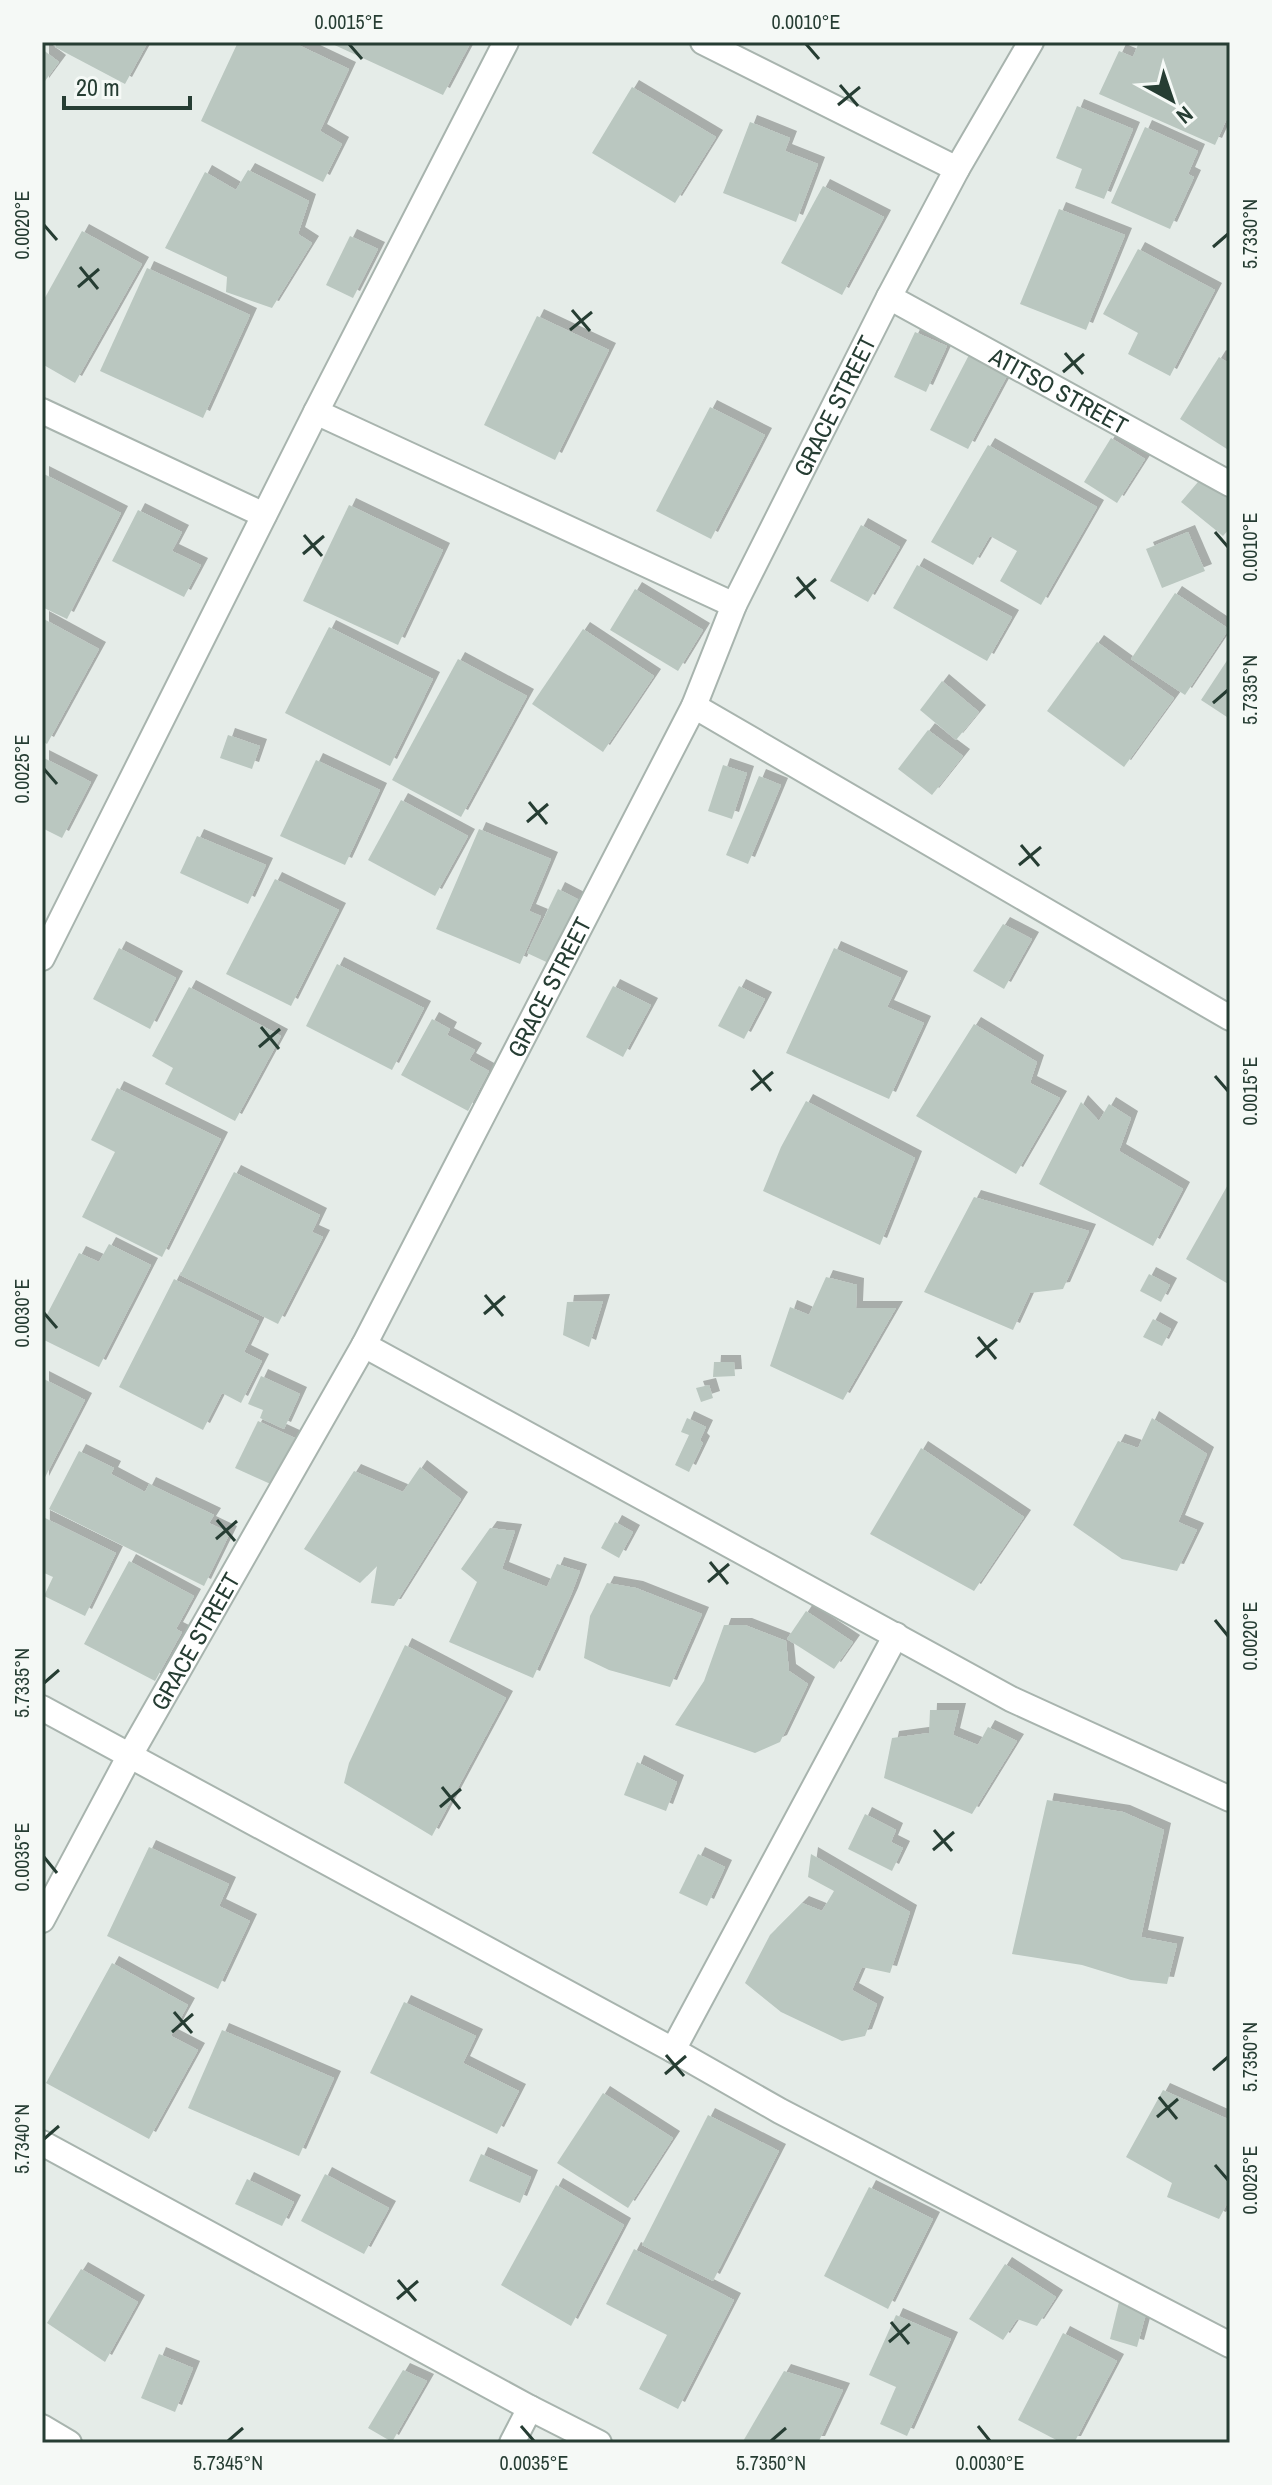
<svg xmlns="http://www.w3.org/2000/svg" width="1272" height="2485" font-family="'Archivo Narrow',sans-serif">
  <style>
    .building { fill: #bac7c0; filter: url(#shadow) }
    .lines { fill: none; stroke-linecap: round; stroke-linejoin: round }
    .minor-casing { stroke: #a8b4ae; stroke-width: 28 }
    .minor { stroke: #fff; stroke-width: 24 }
    .ticks { fill: none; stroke: #263d33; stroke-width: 3 }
    .labels { text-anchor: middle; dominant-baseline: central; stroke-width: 6; stroke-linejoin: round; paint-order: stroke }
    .street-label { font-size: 24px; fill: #263d33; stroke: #f5f9f6 }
    .neatline { fill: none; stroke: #263d33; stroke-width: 3 }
    .ticks-label { font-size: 20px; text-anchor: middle; fill: #263d33 }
  </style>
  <defs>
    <filter id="shadow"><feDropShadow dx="7" dy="-7" stdDeviation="0" flood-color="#0004"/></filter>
  </defs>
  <rect width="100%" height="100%" fill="#e5ece8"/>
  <g class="building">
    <polygon points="58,42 148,42 125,84 55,47"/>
    <polygon points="238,42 292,42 349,69 320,131 342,144 323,182 201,121"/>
    <polygon points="328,42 471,42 443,95"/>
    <polygon points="1139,42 1230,42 1230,112 1215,145 1099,94 1119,51 1133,57"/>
    <polygon points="42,49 59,62 42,85"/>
    <polygon points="632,87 716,137 675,203 592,153"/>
    <polygon points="1077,106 1133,129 1104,199 1075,188 1082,169 1056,158"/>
    <polygon points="750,122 790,138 785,151 818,164 796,222 723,193"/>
    <polygon points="1145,127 1198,151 1188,174 1194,177 1170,229 1111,203"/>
    <polygon points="248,170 309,201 298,234 312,243 272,308 226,292 227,277 165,248 205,172 236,190"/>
    <polygon points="823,186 884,217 842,295 781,263"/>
    <polygon points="1059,209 1125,235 1086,330 1020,304"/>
    <polygon points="82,231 142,264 75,383 42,364 42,303"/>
    <polygon points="350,236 378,249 353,298 326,285"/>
    <polygon points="1138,249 1215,290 1170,376 1128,354 1138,333 1103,314"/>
    <polygon points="147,268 250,315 203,418 100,371"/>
    <polygon points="537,316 609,350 555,460 484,425"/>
    <polygon points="915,332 947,346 926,392 894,377"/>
    <polygon points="970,353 1008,374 968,449 930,430"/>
    <polygon points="1219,357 1230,364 1230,451 1180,419"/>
    <polygon points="710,407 765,435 711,539 656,511"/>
    <polygon points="1111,438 1145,459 1117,503 1084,482"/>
    <polygon points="988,445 1097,507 1041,605 1000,581 1017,551 990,536 973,565 931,542"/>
    <polygon points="42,473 121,513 67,619 42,607"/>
    <polygon points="1203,476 1230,498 1230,528 1223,536 1181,502"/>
    <polygon points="349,505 443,550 398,645 303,601"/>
    <polygon points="138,510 182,532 172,551 201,565 184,597 112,561"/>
    <polygon points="861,525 900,547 868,602 830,581"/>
    <polygon points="1188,532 1205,571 1162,588 1146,549"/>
    <polygon points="917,565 1012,617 987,661 893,608"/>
    <polygon points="635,589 703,630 678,671 610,630"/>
    <polygon points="1175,593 1229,629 1185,695 1131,659"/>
    <polygon points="42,618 99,649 47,744 42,741"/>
    <polygon points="329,627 433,679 390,766 285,713"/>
    <polygon points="583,629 654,676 603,752 532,704"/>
    <polygon points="1097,642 1174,698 1124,767 1047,711"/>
    <polygon points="1230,656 1230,719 1201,700"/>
    <polygon points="458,659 527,696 461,817 392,780"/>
    <polygon points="942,681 979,712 956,740 920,710"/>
    <polygon points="928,730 963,756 932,795 898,769"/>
    <polygon points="228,735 260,746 252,769 220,758"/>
    <polygon points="42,757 91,782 62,838 42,828"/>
    <polygon points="316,760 380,790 345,865 280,836"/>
    <polygon points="723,765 747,773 732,819 708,811"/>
    <polygon points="759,776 781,785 748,864 726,855"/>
    <polygon points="401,800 468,836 435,896 368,860"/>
    <polygon points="479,829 551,859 529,911 541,916 520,964 436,929"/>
    <polygon points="197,836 266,865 248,904 180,873"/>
    <polygon points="275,879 339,910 291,1006 226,974"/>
    <polygon points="558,889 585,903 555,966 527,953"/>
    <polygon points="1003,924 1032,939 1004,989 973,971"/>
    <polygon points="119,948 176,978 150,1029 93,999"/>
    <polygon points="834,948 901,978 887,1007 924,1023 889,1099 786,1053"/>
    <polygon points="337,964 424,1008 392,1070 306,1026"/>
    <polygon points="613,986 651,1005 623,1057 586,1037"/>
    <polygon points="739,986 765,999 744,1039 718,1026"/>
    <polygon points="189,987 281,1036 235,1121 165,1084 173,1068 152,1056"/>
    <polygon points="432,1019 450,1029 447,1035 475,1050 469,1060 489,1071 468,1111 401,1075"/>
    <polygon points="974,1024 1037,1062 1030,1083 1060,1098 1016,1174 916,1116"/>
    <polygon points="117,1088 221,1139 162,1257 82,1217 115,1152 91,1140"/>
    <polygon points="806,1101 915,1158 880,1245 763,1191 781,1147"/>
    <polygon points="1081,1102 1099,1121 1109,1104 1131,1118 1119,1151 1183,1189 1153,1246 1039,1184"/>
    <polygon points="234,1172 320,1215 312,1232 323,1237 278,1324 180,1275"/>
    <polygon points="1230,1181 1230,1285 1186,1259"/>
    <polygon points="974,1197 1089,1231 1063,1289 1030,1293 1013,1330 924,1292"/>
    <polygon points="109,1244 151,1265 99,1367 42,1339 42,1324 79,1253 99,1262"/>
    <polygon points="1149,1274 1170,1285 1161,1302 1140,1291"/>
    <polygon points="826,1277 857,1285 856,1308 896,1308 843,1400 770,1366 790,1307 809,1315"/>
    <polygon points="174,1279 259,1321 244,1352 262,1361 241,1403 222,1393 203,1430 119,1387"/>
    <polygon points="603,1301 589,1347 563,1335 567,1302"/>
    <polygon points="1153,1319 1171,1329 1162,1346 1143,1337"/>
    <polygon points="714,1362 734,1362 735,1376 713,1377"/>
    <polygon points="261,1376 300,1394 284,1429 260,1418 263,1410 248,1404"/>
    <polygon points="42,1378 85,1400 42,1483"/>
    <polygon points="709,1385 713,1398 701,1402 696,1388"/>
    <polygon points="687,1418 706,1427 700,1440 703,1443 689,1472 675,1465 689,1435 681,1432"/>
    <polygon points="1152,1418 1207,1454 1178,1522 1197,1530 1177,1571 1122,1559 1073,1525 1118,1441 1138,1448"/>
    <polygon points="258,1421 297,1439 275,1486 235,1468"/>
    <polygon points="921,1448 1024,1517 974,1591 870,1534"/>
    <polygon points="79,1451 114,1468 111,1474 145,1492 149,1484 214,1515 209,1523 230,1533 204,1586 49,1509"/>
    <polygon points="420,1467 461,1499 394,1606 371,1603 377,1566 360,1583 304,1549 354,1471 403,1492"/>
    <polygon points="43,1517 116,1553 85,1616 44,1596 53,1577 42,1572"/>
    <polygon points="615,1522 633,1532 619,1558 601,1548"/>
    <polygon points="490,1528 515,1531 502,1569 547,1587 557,1564 580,1571 571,1595 533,1678 449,1642 477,1582 461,1569"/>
    <polygon points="129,1561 194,1596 176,1629 182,1632 155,1681 84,1644"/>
    <polygon points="607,1583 636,1588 702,1614 670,1687 609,1670 584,1658 590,1616"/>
    <polygon points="806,1611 853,1642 834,1669 787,1639"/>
    <polygon points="724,1625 745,1625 786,1641 789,1671 808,1684 780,1742 755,1753 675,1725 704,1681"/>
    <polygon points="405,1645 506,1698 432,1836 344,1783 349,1763"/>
    <polygon points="930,1710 959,1710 953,1735 978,1745 988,1727 1017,1741 972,1814 884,1778 892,1738 929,1733"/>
    <polygon points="637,1762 677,1782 666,1811 624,1795"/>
    <polygon points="1047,1800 1123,1812 1164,1830 1141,1937 1177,1944 1167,1984 1131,1980 1082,1965 1012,1954"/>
    <polygon points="865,1814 896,1830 891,1842 903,1848 892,1871 848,1849"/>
    <polygon points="149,1847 229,1884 219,1906 250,1921 218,1989 107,1936"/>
    <polygon points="698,1854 725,1867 707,1906 679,1893"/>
    <polygon points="811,1854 910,1912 890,1973 862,1967 852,1990 877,2004 865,2036 842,2041 781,2012 745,1983 770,1935 802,1903 822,1911 834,1891 808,1877"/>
    <polygon points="112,1963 188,2005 171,2036 198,2050 149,2139 46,2083"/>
    <polygon points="404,2002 476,2036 463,2063 519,2091 497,2134 370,2073"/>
    <polygon points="222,2030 334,2078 299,2156 188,2108"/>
    <polygon points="1163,2090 1230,2120 1230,2198 1219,2219 1167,2197 1172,2183 1126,2157"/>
    <polygon points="603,2093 673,2138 628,2208 557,2163"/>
    <polygon points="708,2115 779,2151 713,2281 642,2245"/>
    <polygon points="481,2154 531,2177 520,2203 469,2181"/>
    <polygon points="325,2174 389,2208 364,2254 301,2221"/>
    <polygon points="247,2179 294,2202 282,2226 235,2204"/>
    <polygon points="556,2185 624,2225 571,2326 501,2285"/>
    <polygon points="869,2187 933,2219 888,2309 824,2276"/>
    <polygon points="634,2249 734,2300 678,2409 639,2389 667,2335 606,2304"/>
    <polygon points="1005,2264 1056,2297 1037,2326 1017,2319 1003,2340 969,2319"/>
    <polygon points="81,2269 138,2302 105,2362 47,2323"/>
    <polygon points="1119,2302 1147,2310 1137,2347 1110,2339"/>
    <polygon points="896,2315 951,2339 907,2436 880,2424 896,2387 869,2375"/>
    <polygon points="1063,2333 1117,2361 1074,2443 1062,2443 1018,2420"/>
    <polygon points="159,2354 193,2368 175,2412 141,2398"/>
    <polygon points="403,2370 427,2381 392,2442 368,2428"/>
    <polygon points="784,2371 843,2390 818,2443 742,2443"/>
  </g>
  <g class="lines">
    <g class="minor-casing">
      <g id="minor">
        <polyline points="703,42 957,169"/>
        <path id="s1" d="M 889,297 L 1230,484"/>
        <polyline points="42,411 264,515"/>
        <polyline points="316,412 734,605"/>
        <polyline points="694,706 1230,1018"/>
        <polyline points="42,958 316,412 506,42"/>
        <polyline points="364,1345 1011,1699 1230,1799"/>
        <polyline points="42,1708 673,2050 780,2111 1230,2345"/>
        <path id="s2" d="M 42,1920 L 130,1755 L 364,1345 L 694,706 L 734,605 L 889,297 L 957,169 L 1031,42"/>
        <polyline points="673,2050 896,1635"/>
        <polyline points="42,2143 530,2408"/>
        <polyline points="42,2427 69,2443"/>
        <polyline points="512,2443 530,2408 599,2443"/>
      </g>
    </g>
    <use href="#minor" class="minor"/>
  </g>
  <path class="ticks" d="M 349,44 L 362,59M 806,44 L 819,59M 840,85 L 858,106M 838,105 L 860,87M 44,225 L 57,240M 1213,247 L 1228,234M 80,267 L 98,289M 78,287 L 99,269M 572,310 L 590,331M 570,330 L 592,312M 1065,353 L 1083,374M 1063,372 L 1084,354M 1215,532 L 1228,547M 304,535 L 322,556M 303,554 L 324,536M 797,577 L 815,599M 795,597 L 816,579M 1213,703 L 1228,690M 44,769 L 57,784M 529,802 L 547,824M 527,822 L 548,804M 1021,845 L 1039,866M 1019,865 L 1041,847M 261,1027 L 279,1049M 259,1047 L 280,1029M 753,1070 L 771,1091M 1215,1076 L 1228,1091M 751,1090 L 773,1072M 485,1295 L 503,1316M 44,1313 L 57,1328M 484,1314 L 505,1296M 978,1337 L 996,1359M 976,1357 L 997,1339M 217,1520 L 235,1541M 216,1539 L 237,1521M 710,1562 L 728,1584M 708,1582 L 729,1564M 1215,1620 L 1228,1636M 44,1683 L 59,1670M 442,1787 L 460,1809M 440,1807 L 461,1789M 934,1830 L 952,1851M 933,1850 L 954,1832M 44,1857 L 57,1873M 174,2012 L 192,2033M 172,2032 L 193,2014M 666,2055 L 684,2076M 1213,2070 L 1228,2057M 665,2074 L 686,2056M 1159,2097 L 1177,2119M 1157,2117 L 1178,2099M 44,2139 L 59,2126M 1215,2165 L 1228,2180M 398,2280 L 416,2301M 397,2299 L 418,2281M 891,2322 L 909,2344M 889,2342 L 910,2324M 521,2426 L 534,2441M 978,2426 L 990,2441M 228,2441 L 243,2428M 771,2441 L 786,2428"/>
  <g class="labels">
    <g class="street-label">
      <text stroke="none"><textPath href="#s1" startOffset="194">ATITSO STREET</textPath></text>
      <text stroke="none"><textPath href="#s2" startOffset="1710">GRACE STREET</textPath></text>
      <text stroke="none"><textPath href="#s2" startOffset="1062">GRACE STREET</textPath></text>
      <text stroke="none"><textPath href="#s2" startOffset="318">GRACE STREET</textPath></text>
    </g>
  </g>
  <rect width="1272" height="2485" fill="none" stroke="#f5f9f6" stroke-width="88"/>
  <g transform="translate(1172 100) rotate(140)" stroke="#f5f9f6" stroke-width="6" paint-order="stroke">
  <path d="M0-6L14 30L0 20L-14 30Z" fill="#263d33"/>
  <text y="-12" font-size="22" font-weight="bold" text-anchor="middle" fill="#263d33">N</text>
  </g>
  <path d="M64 96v12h126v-12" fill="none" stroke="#263d33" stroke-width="4"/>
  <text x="76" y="96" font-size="24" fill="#263d33" stroke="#f5f9f6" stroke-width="6" paint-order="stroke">20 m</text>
  <rect x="44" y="44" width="1184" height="2397" class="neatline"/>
  <g class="ticks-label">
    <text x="349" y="29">0.0015°E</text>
    <text x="806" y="29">0.0010°E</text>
    <text transform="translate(22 225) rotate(-90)" y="7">0.0020°E</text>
    <text transform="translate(1250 234) rotate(-90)" y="7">5.7330°N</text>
    <text transform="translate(1250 547) rotate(-90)" y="7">0.0010°E</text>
    <text transform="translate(1250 690) rotate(-90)" y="7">5.7335°N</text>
    <text transform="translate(22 769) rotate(-90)" y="7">0.0025°E</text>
    <text transform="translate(1250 1091) rotate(-90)" y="7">0.0015°E</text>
    <text transform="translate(22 1313) rotate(-90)" y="7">0.0030°E</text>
    <text transform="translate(1250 1636) rotate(-90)" y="7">0.0020°E</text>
    <text transform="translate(22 1683) rotate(-90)" y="7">5.7335°N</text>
    <text transform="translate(22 1857) rotate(-90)" y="7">0.0035°E</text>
    <text transform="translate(1250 2057) rotate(-90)" y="7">5.7350°N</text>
    <text transform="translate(22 2139) rotate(-90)" y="7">5.7340°N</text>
    <text transform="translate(1250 2180) rotate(-90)" y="7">0.0025°E</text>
    <text x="228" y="2470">5.7345°N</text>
    <text x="534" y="2470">0.0035°E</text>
    <text x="771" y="2470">5.7350°N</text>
    <text x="990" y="2470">0.0030°E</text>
  </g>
</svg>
